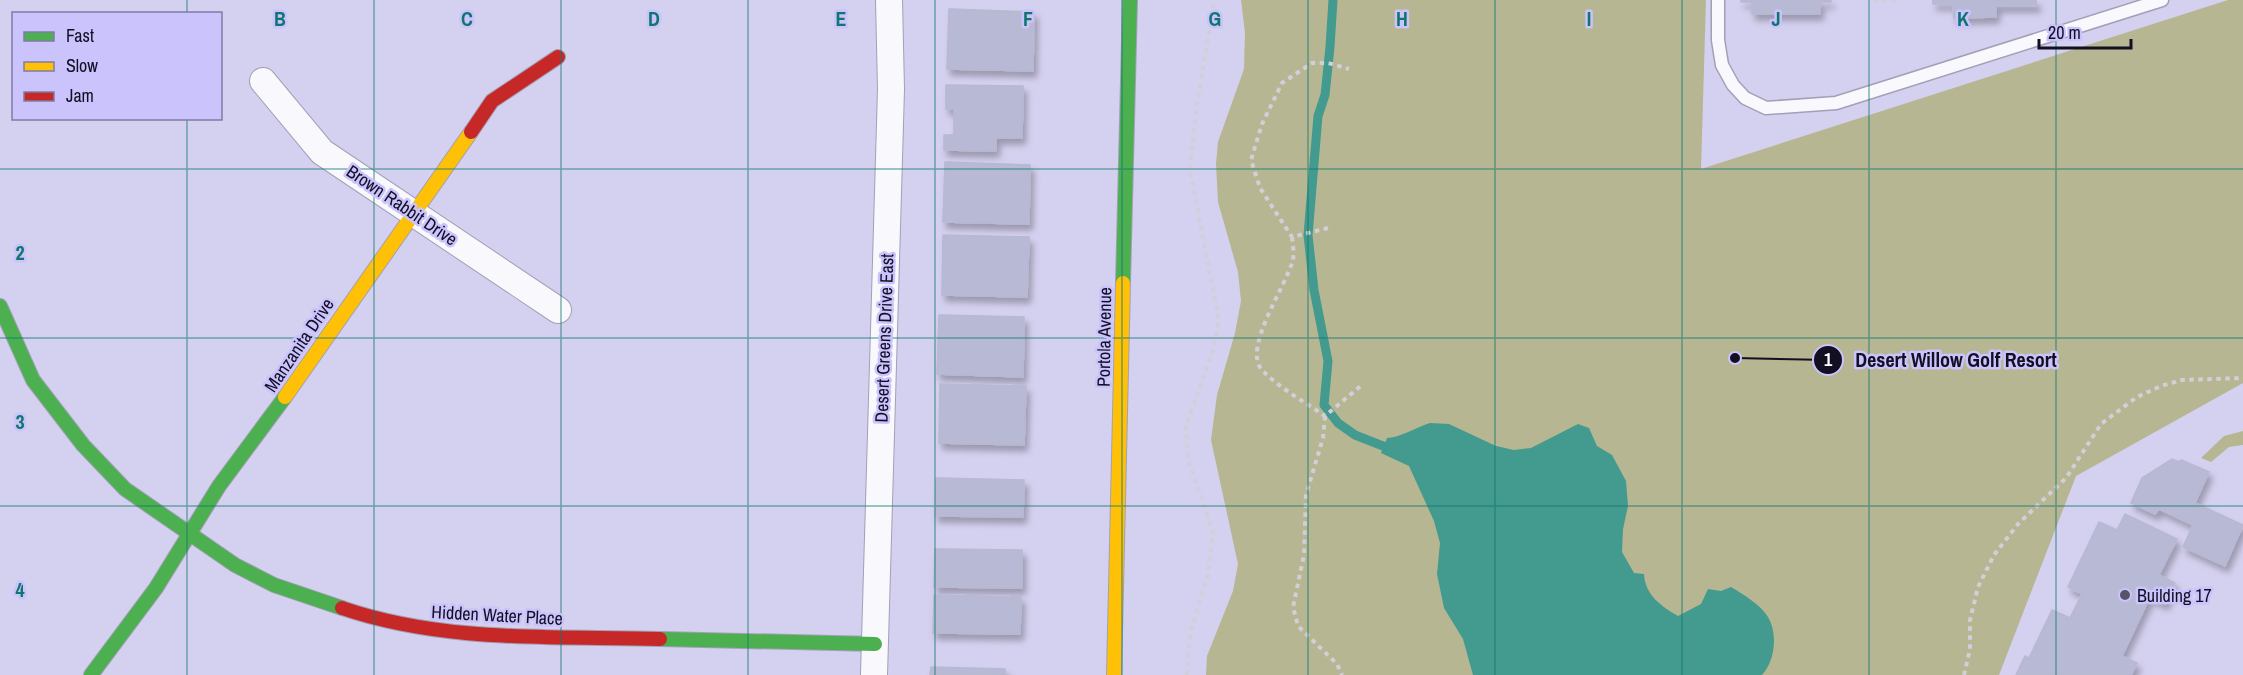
<svg xmlns="http://www.w3.org/2000/svg" width="2243" height="675" font-family="'Archivo Narrow',sans-serif">
  <style>
    .green { fill: #b7b692 }
    .water { fill: #439a8f }
    .lines { fill: none; stroke-linecap: round; stroke-linejoin: round }
    .stream { stroke: #439a8f; stroke-width: 9 }
    .building { fill: #b8bad5; stroke: #b7b8d1; stroke-width: 1.5; filter: url(#shadow) }
    .lane-casing { stroke: #a2a0b7; stroke-width: 15 }
    .street-casing { stroke: #a2a0b7; stroke-width: 28 }
    .fast-casing { stroke: #a2a0b7; stroke-width: 16 }
    .slow-casing { stroke: #a2a0b7; stroke-width: 16 }
    .jam-casing { stroke: #a2a0b7; stroke-width: 16 }
    .path { stroke: #d1cfd8; stroke-width: 4; stroke-dasharray: 4.5 4.5; stroke-linecap: butt }
    .lane { stroke: #f9f8fd; stroke-width: 12 }
    .street { stroke: #f9f8fd; stroke-width: 26 }
    .fast { stroke: #4caf50; stroke-width: 14 }
    .slow { stroke: #ffc107; stroke-width: 14 }
    .jam { stroke: #c62828; stroke-width: 14 }
    .grid { fill: none; stroke: #0f766e; stroke-width: 1.5; stroke-opacity: 0.55 }
    .poi-dot { fill: #56536a; stroke: #cac3fc; stroke-width: 2 }
    .labels { text-anchor: middle; dominant-baseline: central; stroke-width: 5; stroke-linejoin: round; paint-order: stroke }
    .street-label { font-size: 18px; fill: #120f23; stroke: #cac3fc }
    .poi-label { font-size: 18px; fill: #120f23; stroke: #cac3fc; text-anchor: start }
    .grid-label { font-size: 20px; text-anchor: middle; font-weight: bold; fill: #0f766e; stroke: #cac3fc; stroke-width: 5; stroke-linejoin: round; paint-order: stroke }
    .leader { fill: none; stroke: #120f23; stroke-width: 2 }
    .callout-dot { fill: #120f23; stroke: #cac3fc; stroke-width: 2 }
    .mark-label { font-size: 18px; text-anchor: middle; font-weight: bold; fill: #fff }
    .callout-label { font-size: 20px; text-anchor: middle; font-weight: bold; fill: #120f23; stroke: #cac3fc; stroke-width: 5; stroke-linejoin: round; paint-order: stroke }
  </style>
  <defs>
    <filter id="shadow"><feDropShadow dx="3.5" dy="6" stdDeviation="3" flood-color="#0004"/></filter>
  </defs>
  <rect width="100%" height="100%" fill="#d4d0ef"/>
  <g class="green">
    <polygon points="1241,0 1706,0 1701,169 2228,0 2243,0 2243,383 2076,476 1999,675 1206,675 1207,656 1233,591 1238,564 1211,440 1217,395 1235,333 1241,301 1238,272 1218,202 1216,164 1218,142 1244,69 1245,33"/>
    <polygon points="2243,431 2243,445 2229,447 2211,462 2201,458 2224,436"/>
  </g>
  <path class="water" d="M 1430,423 L 1449,424 L 1496,446 L 1514,450 L 1531,448 L 1578,424 L 1589,428 L 1597,446 L 1612,455 L 1626,481 L 1628,506 L 1623,529 L 1622,552 L 1634,573 L 1644,574 C 1645,595 1661,606 1678,616 L 1701,604 L 1708,589 L 1721,591 L 1731,587 C 1744,595 1760,604 1768,617 C 1778,634 1775,661 1762,675 L 1473,675 L 1463,639 L 1444,608 L 1437,574 L 1440,543 L 1434,521 L 1409,466 L 1381,453 L 1387,438 C 1399,438 1417,427 1430,423 Z"/>
  <g class="lines">
    <polyline class="stream" points="1333,0 1330,47 1325,95 1318,116 1308,235 1314,290 1328,361 1324,405 1338,423 1355,435 1383,446"/>
  </g>
  <g class="building">
    <polygon points="1741,0 1831,0 1831,2 1820,2 1820,14 1752,14 1752,2 1741,2"/>
    <polygon points="1933,0 2036,0 2037,6 1996,6 1996,17 1954,18 1953,4 1933,4"/>
    <polygon points="949,9 1034,12 1033,71 947,69"/>
    <polygon points="946,85 1023,86 1022,138 996,138 996,151 944,150 944,135 954,135 954,109 946,109"/>
    <polygon points="945,162 1030,165 1029,224 943,222"/>
    <polygon points="943,235 1029,237 1027,297 942,295"/>
    <polygon points="939,315 1024,317 1023,377 937,374"/>
    <polygon points="940,384 1026,386 1024,445 939,443"/>
    <polygon points="2172,459 2179,462 2181,460 2209,472 2195,503 2243,525 2225,566 2183,547 2193,525 2159,509 2155,514 2131,503 2142,478"/>
    <polygon points="936,478 1024,480 1023,517 935,516"/>
    <polygon points="2125,514 2177,539 2159,575 2175,583 2165,604 2150,597 2122,656 2137,663 2131,675 2016,675 2025,656 2029,658 2052,610 2070,618 2082,594 2068,587 2099,522 2117,530"/>
    <polygon points="935,549 1022,550 1022,588 934,587"/>
    <polygon points="934,595 1021,597 1020,634 933,633"/>
    <polygon points="931,667 1005,669 1005,675 930,675"/>
  </g>
  <g class="lines">
    <g class="lane-casing">
      <polyline id="lane" points="1718,0 1718,40 1722,65 1733,85 1745,98 1766,108 1836,103 2162,0"/>
    </g>
    <g class="street-casing">
      <g id="street">
        <polyline points="263,81 322,152 558,310"/>
        <polyline points="874,675 891,89 889,0"/>
      </g>
    </g>
    <g class="fast-casing">
      <g id="fast">
        <polyline points="1123,283 1130,0"/>
        <polyline points="0,306 33,380 83,445 125,489 235,565 274,585 342,608"/>
        <polyline points="660,639 875,644"/>
        <polyline points="91,675 156,588 219,486 285,397"/>
      </g>
    </g>
    <g class="slow-casing">
      <g id="slow">
        <polyline points="285,397 471,132"/>
        <polyline points="1114,675 1123,283"/>
      </g>
    </g>
    <g class="jam-casing">
      <g id="jam">
        <polyline points="471,132 492,101 558,57"/>
        <path d="M 342,608 C 444,643 553,636 660,639"/>
      </g>
    </g>
    <g class="path">
      <polyline points="1873,0 1900,0"/>
      <polyline points="1922,0 1922,1"/>
      <polyline points="1328,228 1292,237 1260,188 1251,160 1262,124 1282,83 1312,63 1328,63 1349,69"/>
      <path d="M 1292,237 C 1293,245 1294,253 1293,260 C 1286,286 1242,349 1262,370 C 1279,388 1305,402 1325,416 L 1363,384"/>
      <polyline points="1325,416 1323,438 1306,495 1304,555 1293,607 1298,626 1337,664 1342,675"/>
      <polyline points="1187,675 1190,634 1208,574 1213,532 1188,459 1186,426 1213,350 1219,321 1190,170 1196,112 1214,0"/>
      <polyline points="1964,675 1970,649 1970,620 1978,587 1994,555 2018,524 2066,478 2101,424 2137,397 2161,386 2182,380 2243,378"/>
    </g>
    <use href="#lane" class="lane"/>
    <use href="#street" class="street"/>
    <use href="#fast" class="fast"/>
    <use href="#slow" class="slow"/>
    <use href="#jam" class="jam"/>
  </g>
  <path class="grid" d="M 187,0 L 187,14M 374,0 L 374,675M 561,0 L 561,675M 748,0 L 748,675M 935,0 L 935,675M 1122,0 L 1122,675M 1308,0 L 1308,675M 1495,0 L 1495,675M 1682,0 L 1682,675M 1869,0 L 1869,675M 2056,0 L 2056,675M 187,118 L 187,675M 0,169 L 2243,169M 0,338 L 2243,338M 0,506 L 2243,506"/>
  <circle class="poi-dot" cx="2125" cy="595" r="6"/>
  <g class="labels">
    <g class="street-label">
      <text transform="translate(402 205) rotate(34)">Brown Rabbit Drive</text>
      <text transform="translate(1104 337) rotate(-89)">Portola Avenue</text>
      <text transform="translate(884 338) rotate(-88)">Desert Greens Drive East</text>
      <text transform="translate(299 345) rotate(-56)">Manzanita Drive</text>
      <text transform="translate(497 615) rotate(3)">Hidden Water Place</text>
    </g>
    <g class="poi-label">
      <text x="2137" y="595">Building 17</text>
    </g>
  </g>
  <g class="grid-label">
    <text x="280" y="26">B</text>
    <text x="467" y="26">C</text>
    <text x="654" y="26">D</text>
    <text x="841" y="26">E</text>
    <text x="1028" y="26">F</text>
    <text x="1215" y="26">G</text>
    <text x="1402" y="26">H</text>
    <text x="1589" y="26">I</text>
    <text x="1776" y="26">J</text>
    <text x="1963" y="26">K</text>
    <text x="20" y="260">2</text>
    <text x="20" y="429">3</text>
    <text x="20" y="597">4</text>
  </g>
  <path class="leader" d="M1735 358L1828 360"/>
  <g class="callout-dot">
    <circle cx="1735" cy="358" r="6"/>
    <circle cx="1828" cy="360" r="15"/>
  </g>
  <g class="mark-label">
    <text x="1828" y="366">1</text>
  </g>
  <g class="callout-label">
    <text x="1956" y="367">Desert Willow Golf Resort</text>
  </g>
  <rect x="12" y="12" width="210" height="108" fill="#cac3fc" stroke="#807ba5" stroke-width="1.5"/>
  <rect x="24" y="32" width="30" height="9" fill="#4caf50" stroke="#807ba5" stroke-width="1.5"/>
  <text x="66" y="42" font-size="18" fill="#120f23">Fast</text>
  <rect x="24" y="62" width="30" height="9" fill="#ffc107" stroke="#807ba5" stroke-width="1.5"/>
  <text x="66" y="72" font-size="18" fill="#120f23">Slow</text>
  <rect x="24" y="92" width="30" height="9" fill="#c62828" stroke="#807ba5" stroke-width="1.5"/>
  <text x="66" y="102" font-size="18" fill="#120f23">Jam</text>
  <path d="M2039 39v9h92v-9" fill="none" stroke="#120f23" stroke-width="3"/>
  <text x="2048" y="39" font-size="18" fill="#120f23" stroke="#cac3fc" stroke-width="4.5" paint-order="stroke">20 m</text>
</svg>
